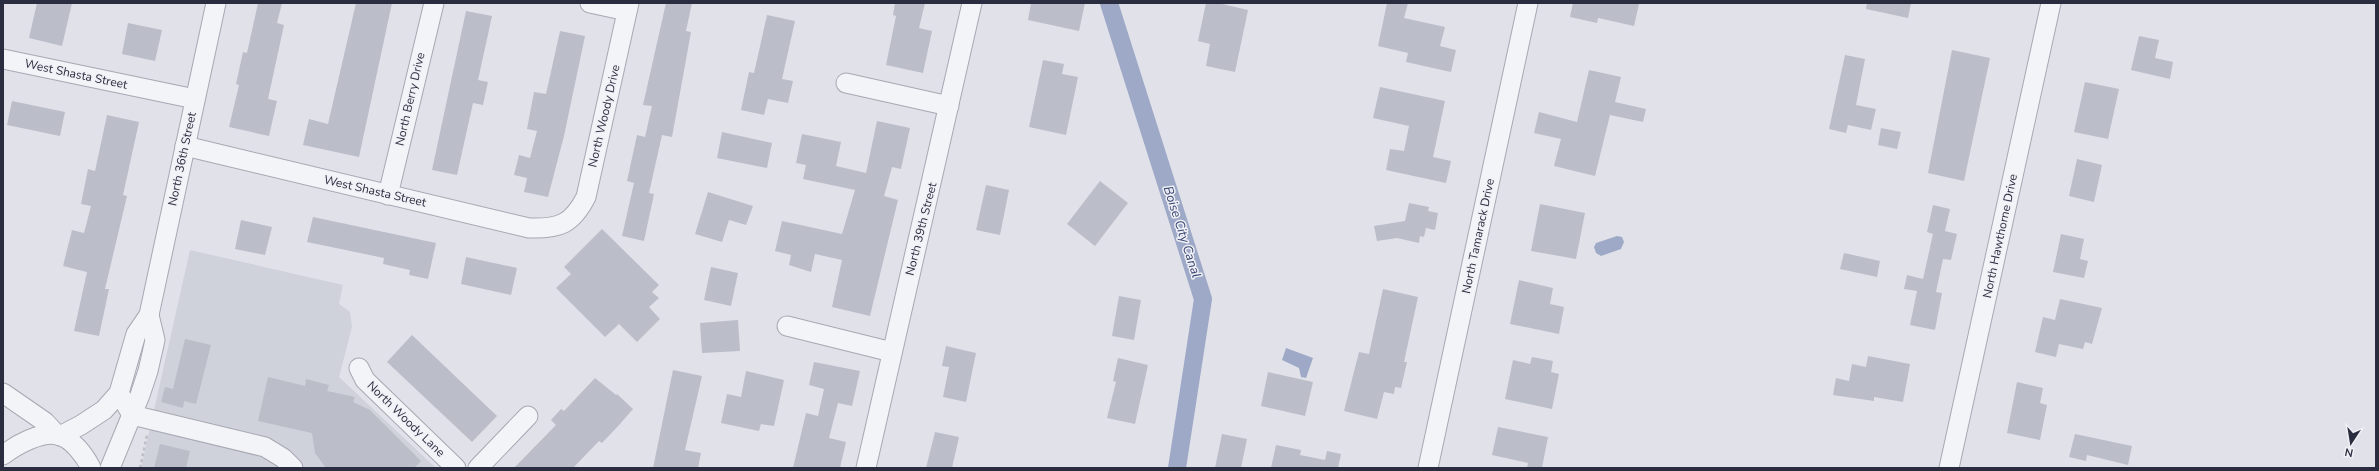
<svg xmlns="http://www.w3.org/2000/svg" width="2379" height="471" font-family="'Nunito Sans',sans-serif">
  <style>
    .built { fill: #cfd1db }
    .water { fill: #9ea9c7 }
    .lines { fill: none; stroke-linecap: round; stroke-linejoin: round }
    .canal { stroke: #9ea9c7; stroke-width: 18 }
    .building { fill: #bbbdc8 }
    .minor-casing { stroke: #a6a8b3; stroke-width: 21 }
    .path { stroke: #bfc0c7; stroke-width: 2.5; stroke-dasharray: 3 3; stroke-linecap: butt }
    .minor { stroke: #f3f4f7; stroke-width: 19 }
    .labels { text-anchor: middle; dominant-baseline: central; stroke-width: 3; stroke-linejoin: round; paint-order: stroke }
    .street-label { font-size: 12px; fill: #2a2d3f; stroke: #f0f1f6 }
    .water-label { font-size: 13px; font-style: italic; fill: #364471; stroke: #f0f1f6 }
  </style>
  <rect width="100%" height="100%" fill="#e1e2e9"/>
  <polygon class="built" points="190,250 343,285 339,304 350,312 352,327 339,377 436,468 141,468"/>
  <g class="water">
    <polygon points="1617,236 1622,237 1624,242 1621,249 1601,256 1596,253 1594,247 1596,243"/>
    <polygon points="1286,348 1313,358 1306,378 1301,377 1299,368 1282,360"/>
  </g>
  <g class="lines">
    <polyline class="canal" points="1109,3 1203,299 1177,468"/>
  </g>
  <g class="building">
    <polygon points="37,3 72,3 62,46 29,38"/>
    <polygon points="258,3 282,3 277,23 284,25 268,99 277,101 269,136 229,127 239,85 236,84 243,52 247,53"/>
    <polygon points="356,3 392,3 359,157 303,145 309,119 328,124"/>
    <polygon points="666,3 692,3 686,31 691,32 672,137 662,135 649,193 654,194 644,241 622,236 634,183 627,181 637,135 645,137 652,106 643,105"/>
    <polygon points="895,3 925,3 919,28 932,31 923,73 886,65 896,16 893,15"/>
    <polygon points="1031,3 1085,3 1079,31 1028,20"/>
    <polygon points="1206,3 1218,3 1248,10 1235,72 1206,66 1210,44 1198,41"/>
    <polygon points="1387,3 1408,3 1404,18 1445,27 1440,46 1456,50 1451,72 1406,62 1408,53 1378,46"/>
    <polygon points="1573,3 1632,3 1639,4 1634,26 1598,18 1597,23 1570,17"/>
    <polygon points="1867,3 1911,3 1908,18 1866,9"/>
    <polygon points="466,11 492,16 478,80 488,82 483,105 473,103 457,175 432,170"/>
    <polygon points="767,15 795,21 782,79 793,81 788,103 768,99 764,115 741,110 749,72 754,73"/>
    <polygon points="128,23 162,30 155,61 122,54"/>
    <polygon points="560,31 585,36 564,136 548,197 524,192 527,178 514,175 519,155 530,158 537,131 527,129 534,92 546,94"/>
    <polygon points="2139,36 2159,40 2155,58 2173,62 2170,79 2131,70"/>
    <polygon points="1952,50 1990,58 1964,181 1928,173"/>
    <polygon points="1845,55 1865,59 1856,105 1876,109 1871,130 1848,125 1846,133 1829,129"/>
    <polygon points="1043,60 1064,64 1062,74 1078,77 1066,135 1029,127"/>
    <polygon points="1589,70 1621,77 1615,102 1646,109 1643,122 1610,115 1595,176 1554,166 1561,139 1534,133 1539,112 1577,122"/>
    <polygon points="2085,82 2119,89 2108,139 2074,132"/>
    <polygon points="1380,87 1445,101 1433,157 1451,161 1446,183 1386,170 1390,149 1404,151 1409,126 1373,118"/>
    <polygon points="12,101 65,112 60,136 7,125"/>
    <polygon points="107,115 139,122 123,195 127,196 105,289 109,289 99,336 74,331 87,272 63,266 72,230 84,233 91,206 81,204 88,169 95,171"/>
    <polygon points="877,121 910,128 901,169 892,167 884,196 898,200 870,316 832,307 842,260 815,254 811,272 789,265 791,255 775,251 782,221 842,234 855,190 803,179 806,165 796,163 802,134 841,142 836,166 866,173"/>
    <polygon points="1881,128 1901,132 1897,149 1878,145"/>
    <polygon points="722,132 772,143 767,168 717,158"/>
    <polygon points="2077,159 2102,165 2094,202 2069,196"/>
    <polygon points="1100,181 1128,203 1095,246 1067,224"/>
    <polygon points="986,185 1009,190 1000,235 976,230"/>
    <polygon points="708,192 753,206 746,225 729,220 722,242 695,234"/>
    <polygon points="1409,203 1429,207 1428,211 1438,213 1435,230 1426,228 1424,237 1420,236 1419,243 1397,238 1377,241 1374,226 1405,221"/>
    <polygon points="1540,204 1585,213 1576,259 1531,251"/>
    <polygon points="1933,205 1950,209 1945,231 1957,234 1951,260 1943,259 1936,292 1942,293 1935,330 1910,325 1917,291 1904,289 1907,275 1923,279 1933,234 1927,232"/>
    <polygon points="313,217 436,243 428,279 409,275 410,270 383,264 384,258 307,242"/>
    <polygon points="241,220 272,227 265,255 235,249"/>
    <polygon points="602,229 659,285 652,292 659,298 649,307 660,319 637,342 619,324 605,337 556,288 571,274 564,267"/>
    <polygon points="2061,234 2084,239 2080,259 2088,261 2084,278 2053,272"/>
    <polygon points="1844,253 1880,261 1877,277 1840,269"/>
    <polygon points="466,257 517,268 511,295 461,284"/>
    <polygon points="711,267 738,273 731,306 704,300"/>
    <polygon points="1519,280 1553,288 1550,304 1564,307 1559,334 1510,324"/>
    <polygon points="1383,289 1418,297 1404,362 1407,362 1401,388 1395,387 1394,394 1384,392 1377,419 1344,411 1359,352 1369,354"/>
    <polygon points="1119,296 1141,300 1134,340 1112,336"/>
    <polygon points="2060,299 2102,308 2092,344 2085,342 2083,349 2059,344 2056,357 2035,352 2043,317 2055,320"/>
    <polygon points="738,320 740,351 702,353 700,323"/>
    <polygon points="412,335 497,416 472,442 387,362"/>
    <polygon points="185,339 211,345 196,404 184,401 183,408 161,402 165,387 173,389"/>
    <polygon points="946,346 976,353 966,402 943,397 949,367 942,366"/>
    <polygon points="1868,356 1910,364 1903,402 1874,397 1874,401 1833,395 1836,378 1849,381 1852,364 1866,367"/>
    <polygon points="1532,357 1553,361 1551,372 1559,374 1552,409 1505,399 1513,360 1530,364"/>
    <polygon points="1118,358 1148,365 1135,424 1107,418 1116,382 1113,381"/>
    <polygon points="814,362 860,371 852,406 838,403 829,438 846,442 840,468 793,468 806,413 818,416 824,389 809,385"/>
    <polygon points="673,370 702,376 685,450 701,453 698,468 653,468"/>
    <polygon points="746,371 784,380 774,426 761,424 759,431 721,423 727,394 741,397"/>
    <polygon points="1268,372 1313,382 1305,416 1261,406"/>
    <polygon points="268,377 305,386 306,379 329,385 327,391 355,397 353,402 370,410 421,461 414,468 326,468 315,453 312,433 258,421"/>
    <polygon points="595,378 616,395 617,394 633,409 620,424 602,443 599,441 573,468 514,468 556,425 551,420 561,409 564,411"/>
    <polygon points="2017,382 2043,388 2040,403 2047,405 2040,440 2007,433"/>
    <polygon points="1498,427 1548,437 1542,468 1527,468 1528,463 1492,455"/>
    <polygon points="935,432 959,437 952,468 926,468"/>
    <polygon points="1222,434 1247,439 1241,468 1215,468"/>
    <polygon points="2075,434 2132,446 2128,465 2087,455 2086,461 2069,457"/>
    <polygon points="160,444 190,451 186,468 154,468"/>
    <polygon points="1276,445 1301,450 1300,455 1325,460 1327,451 1341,454 1338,468 1271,468"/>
  </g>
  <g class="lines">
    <g class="minor-casing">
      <g id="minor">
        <polyline points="590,3 627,11"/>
        <polyline points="3,59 195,99"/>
        <polyline points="846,83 949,106"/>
        <path d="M 185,146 L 529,228 C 560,229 572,224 586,197 L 629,3"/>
        <polyline points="388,195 434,3"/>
        <polyline points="787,326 892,352"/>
        <polyline points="359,368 365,380 456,468"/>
        <polyline points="3,393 45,422 57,435"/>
        <polyline points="119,393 132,415 265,447 283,458 293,468"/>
        <polyline points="60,436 81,425 104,410 119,393 136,334 149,315 216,3"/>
        <path d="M 3,455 C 16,445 41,431 58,435 C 72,438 85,456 91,468"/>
        <polyline points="110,468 140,395 148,371 155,340 149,315"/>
        <polyline points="478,468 528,416"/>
        <polyline points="866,468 972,3"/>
        <polyline points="1428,468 1528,3"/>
        <polyline points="1949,468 2051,3"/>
      </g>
    </g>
    <polyline class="path" points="140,468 147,435"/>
    <use href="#minor" class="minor"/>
  </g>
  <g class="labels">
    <g class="street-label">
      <text transform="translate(76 74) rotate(12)">West Shasta Street</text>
      <text transform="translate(410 99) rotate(-77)">North Berry Drive</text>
      <text transform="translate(604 116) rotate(-77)">North Woody Drive</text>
      <text transform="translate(182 159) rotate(-78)">North 36th Street</text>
      <text transform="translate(375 191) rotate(13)">West Shasta Street</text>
      <text transform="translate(921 229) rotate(-76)">North 39th Street</text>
      <text transform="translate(1478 236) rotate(-78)">North Tamarack Drive</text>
      <text transform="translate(2000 236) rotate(-78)">North Hawthorne Drive</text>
      <text transform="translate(406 419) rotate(44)">North Woody Lane</text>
    </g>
    <g class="water-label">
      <text transform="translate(1182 232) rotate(72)">Boise City Canal</text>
    </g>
  </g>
  <rect width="2379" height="471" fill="none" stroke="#2a2d3f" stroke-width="8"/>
  <g transform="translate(2351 443) rotate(192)" stroke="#f0f1f6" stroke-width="3" paint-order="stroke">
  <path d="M0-3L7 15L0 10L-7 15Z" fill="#2a2d3f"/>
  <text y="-6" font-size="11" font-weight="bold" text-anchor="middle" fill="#2a2d3f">N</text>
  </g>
</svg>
